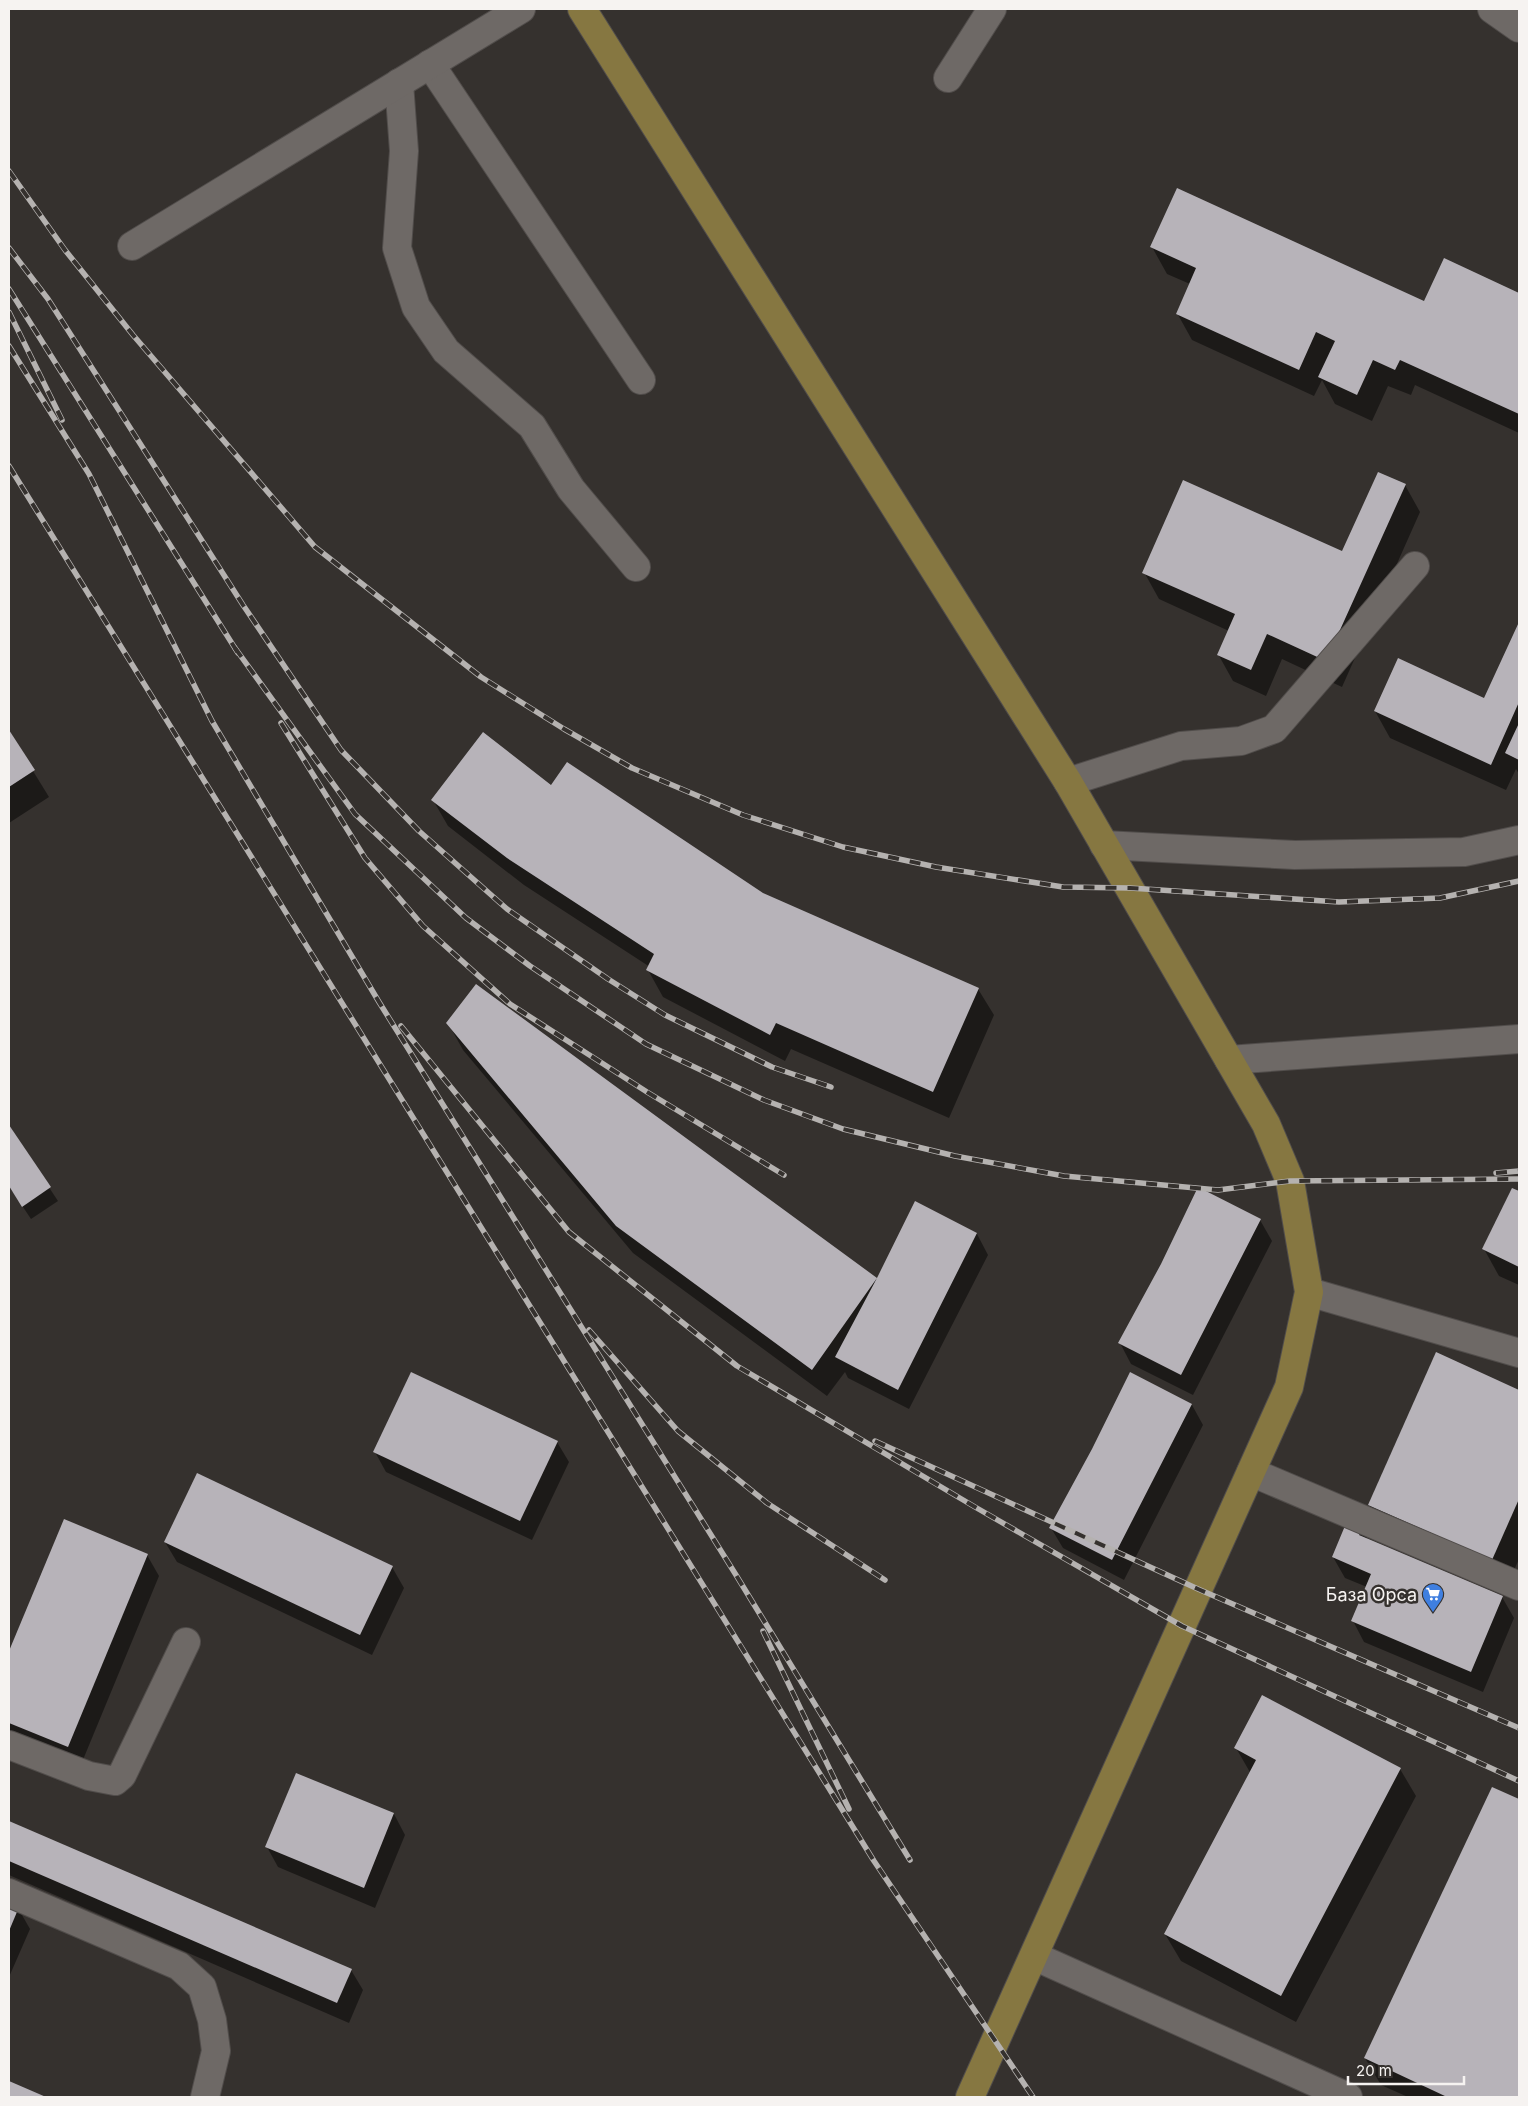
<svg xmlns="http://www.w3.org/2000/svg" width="1528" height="2106" font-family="Inter,sans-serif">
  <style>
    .shadow { fill: #0007 }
    .building { fill: #b7b3b9 }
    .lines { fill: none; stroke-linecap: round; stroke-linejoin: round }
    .minor-casing { stroke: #514d4b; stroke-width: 30 }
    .major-casing { stroke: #514d4b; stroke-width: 30 }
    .minor { stroke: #6e6966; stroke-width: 28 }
    .major { stroke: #867741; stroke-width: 28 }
    .rail-casing { stroke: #b5b2b0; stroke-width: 5.5 }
    .rail { stroke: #35312e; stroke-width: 4; stroke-dasharray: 11; stroke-linecap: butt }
    .labels { text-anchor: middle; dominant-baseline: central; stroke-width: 5; stroke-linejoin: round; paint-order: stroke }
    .poi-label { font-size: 18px; fill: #f6f3f1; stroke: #35312e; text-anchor: end }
  </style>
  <rect width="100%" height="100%" fill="#35312e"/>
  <g class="shadow">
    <polygon points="1152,247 1425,303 1444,260 1519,294 1519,433 1415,385 1411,395 1388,386 1372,421 1335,404 1322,380 1314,396 1192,340 1177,313 1190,284 1167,274"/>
    <polygon points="1405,485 1420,512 1342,687 1282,659 1266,696 1233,681 1218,654 1229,631 1159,599 1144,572 1343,553"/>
    <polygon points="1519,625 1519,774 1516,769 1506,790 1390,738 1375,711 1485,700"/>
    <polygon points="9,732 49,797 9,823"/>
    <polygon points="552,787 762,894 978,989 994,1015 949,1118 791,1049 785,1061 663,997 648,970 650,967 524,885 448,826 433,800"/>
    <polygon points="476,986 878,1280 915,1203 977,1234 988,1255 909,1409 848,1378 845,1372 827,1396 633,1253 463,1050 448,1023"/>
    <polygon points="9,1127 58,1201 31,1219 9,1186"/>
    <polygon points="1513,1189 1519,1192 1519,1285 1499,1276 1484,1249"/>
    <polygon points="1260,1220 1272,1241 1193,1395 1131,1364 1120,1343"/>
    <polygon points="1436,1354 1519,1391 1519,1559 1507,1586 1384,1531 1369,1505"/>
    <polygon points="1130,1374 1192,1405 1203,1425 1124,1580 1063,1548 1051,1528 1093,1449"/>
    <polygon points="557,1442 569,1462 532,1540 386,1472 375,1452"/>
    <polygon points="64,1521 147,1555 159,1576 80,1767 9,1738 9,1654"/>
    <polygon points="1362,1529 1368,1540 1502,1597 1514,1618 1483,1692 1364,1642 1353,1621 1367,1587 1345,1578 1333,1557"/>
    <polygon points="165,1542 392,1567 404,1588 372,1655 177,1562"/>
    <polygon points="1236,1748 1400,1769 1416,1796 1296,2022 1181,1961 1165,1934 1251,1774"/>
    <polygon points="296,1774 394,1814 405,1835 375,1908 278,1867 267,1847"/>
    <polygon points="1493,1788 1519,1801 1519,2097 1408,2097 1381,2085 1365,2058"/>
    <polygon points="9,1822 351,1970 363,1990 349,2023 9,1875"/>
    <polygon points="9,1904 18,1908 30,1929 9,1977"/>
  </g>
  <g class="building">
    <polygon points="1177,188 1424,301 1444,258 1519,293 1519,414 1400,360 1395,370 1373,360 1357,395 1318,377 1335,341 1316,332 1299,370 1176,314 1196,268 1150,247"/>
    <polygon points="1378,472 1406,484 1326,661 1267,634 1251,670 1217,655 1235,614 1142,573 1183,480 1342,551"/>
    <polygon points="1519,622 1519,702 1491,765 1374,711 1398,658 1484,698"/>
    <polygon points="1519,723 1519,760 1505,753"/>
    <polygon points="9,730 35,770 9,787"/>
    <polygon points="483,732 551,785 567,762 763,893 979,988 933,1092 776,1023 770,1035 646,970 654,954 507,858 431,800"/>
    <polygon points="476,984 877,1278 915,1201 977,1233 898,1390 835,1357 877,1278 812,1370 616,1226 446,1023"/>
    <polygon points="9,1125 51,1187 22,1207 9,1186"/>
    <polygon points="1198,1187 1261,1219 1181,1375 1118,1343 1161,1264"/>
    <polygon points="1512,1188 1519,1191 1519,1267 1482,1249"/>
    <polygon points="1436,1352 1519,1390 1519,1499 1492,1560 1368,1505"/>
    <polygon points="411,1372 558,1441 520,1521 373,1452"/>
    <polygon points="1130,1372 1192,1404 1112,1560 1049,1528 1092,1449"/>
    <polygon points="197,1473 393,1566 360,1635 164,1542"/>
    <polygon points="64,1519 148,1554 68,1747 9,1723 9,1651"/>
    <polygon points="1347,1521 1363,1528 1359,1535 1503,1596 1471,1672 1351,1621 1371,1574 1332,1557"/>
    <polygon points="1262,1695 1401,1768 1281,1996 1164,1934 1256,1760 1234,1748"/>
    <polygon points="296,1773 394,1813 364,1888 265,1847"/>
    <polygon points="1492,1787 1519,1799 1519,2097 1447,2097 1364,2058"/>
    <polygon points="9,1821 352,1969 337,2003 9,1861"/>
    <polygon points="9,1903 19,1907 9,1931"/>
    <polygon points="9,2081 46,2097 9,2097"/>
  </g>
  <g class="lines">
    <g class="minor-casing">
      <g id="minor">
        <polyline points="1492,9 1519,28"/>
        <polyline points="430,64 641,380"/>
        <polyline points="948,78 992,9"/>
        <polyline points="399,83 404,151 397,248 416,307 446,351 532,426 571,489 636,567"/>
        <polyline points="132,246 521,9"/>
        <polyline points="1068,782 1181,746 1241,741 1274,729 1415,566"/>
        <polyline points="1104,845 1295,855 1464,852 1519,840"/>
        <polyline points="1229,1060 1519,1039"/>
        <polyline points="1309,1292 1519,1353"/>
        <polyline points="1251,1472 1519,1586"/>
        <polyline points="9,1745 89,1776 115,1781 122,1775 186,1642"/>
        <polyline points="9,1893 179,1966 202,1987 212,2020 216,2051 205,2097"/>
        <polyline points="1034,1956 1348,2097"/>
      </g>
    </g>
    <g class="major-casing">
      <polyline id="major" points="582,9 1068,782 1266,1124 1290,1181 1309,1292 1289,1387 970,2097"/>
    </g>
    <use href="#minor" class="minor"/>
    <use href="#major" class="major"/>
    <g class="rail-casing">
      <g id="rail">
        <polyline points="9,171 65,250 133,335 315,547 481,677 564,729 632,768 743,815 843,847 936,867 1063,887 1130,888 1339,902 1440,898 1519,881"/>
        <polyline points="9,248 48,299 243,605 341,750 419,831 507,909 608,979 665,1015 772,1067 831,1087"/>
        <polyline points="9,289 238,653"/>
        <polyline points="9,312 62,420"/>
        <polyline points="9,346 89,474 212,721 379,1002 736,1575 910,1860"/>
        <polyline points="9,466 874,1861 1033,2097"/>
        <polyline points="235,648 355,814 466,918 530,966 646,1044 764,1100 843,1129 955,1156 1064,1176 1218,1190 1290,1181 1519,1179"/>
        <polyline points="281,723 365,858 423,926 510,1004 647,1092 784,1175"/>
        <polyline points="401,1026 569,1232 737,1366 975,1507 1182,1626 1519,1781"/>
        <polyline points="1496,1173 1519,1171"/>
        <polyline points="589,1330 678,1431 767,1503 885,1580"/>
        <polyline points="875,1441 1198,1589 1519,1728"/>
        <polyline points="763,1631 849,1809"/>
      </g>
    </g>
    <use href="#rail" class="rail"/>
  </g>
  <defs>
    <g id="supermarket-pin" transform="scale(1.125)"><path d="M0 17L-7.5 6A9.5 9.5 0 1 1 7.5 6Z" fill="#3f7fe0" stroke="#35312e"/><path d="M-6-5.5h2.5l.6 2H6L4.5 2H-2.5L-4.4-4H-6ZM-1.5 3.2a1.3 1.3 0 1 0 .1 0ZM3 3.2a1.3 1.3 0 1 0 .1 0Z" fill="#fff"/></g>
  </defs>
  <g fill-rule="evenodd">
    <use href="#supermarket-pin" x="1433" y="1594"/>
  </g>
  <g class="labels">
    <g class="poi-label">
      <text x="1417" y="1594">База Орса</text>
    </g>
  </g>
  <rect width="1528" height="2106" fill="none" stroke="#f6f3f1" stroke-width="20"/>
  <path d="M1348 2076v8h116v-8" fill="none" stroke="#f6f3f1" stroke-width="2.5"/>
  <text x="1356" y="2076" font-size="15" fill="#f6f3f1" stroke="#35312e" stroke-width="4" paint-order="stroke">20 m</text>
</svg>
